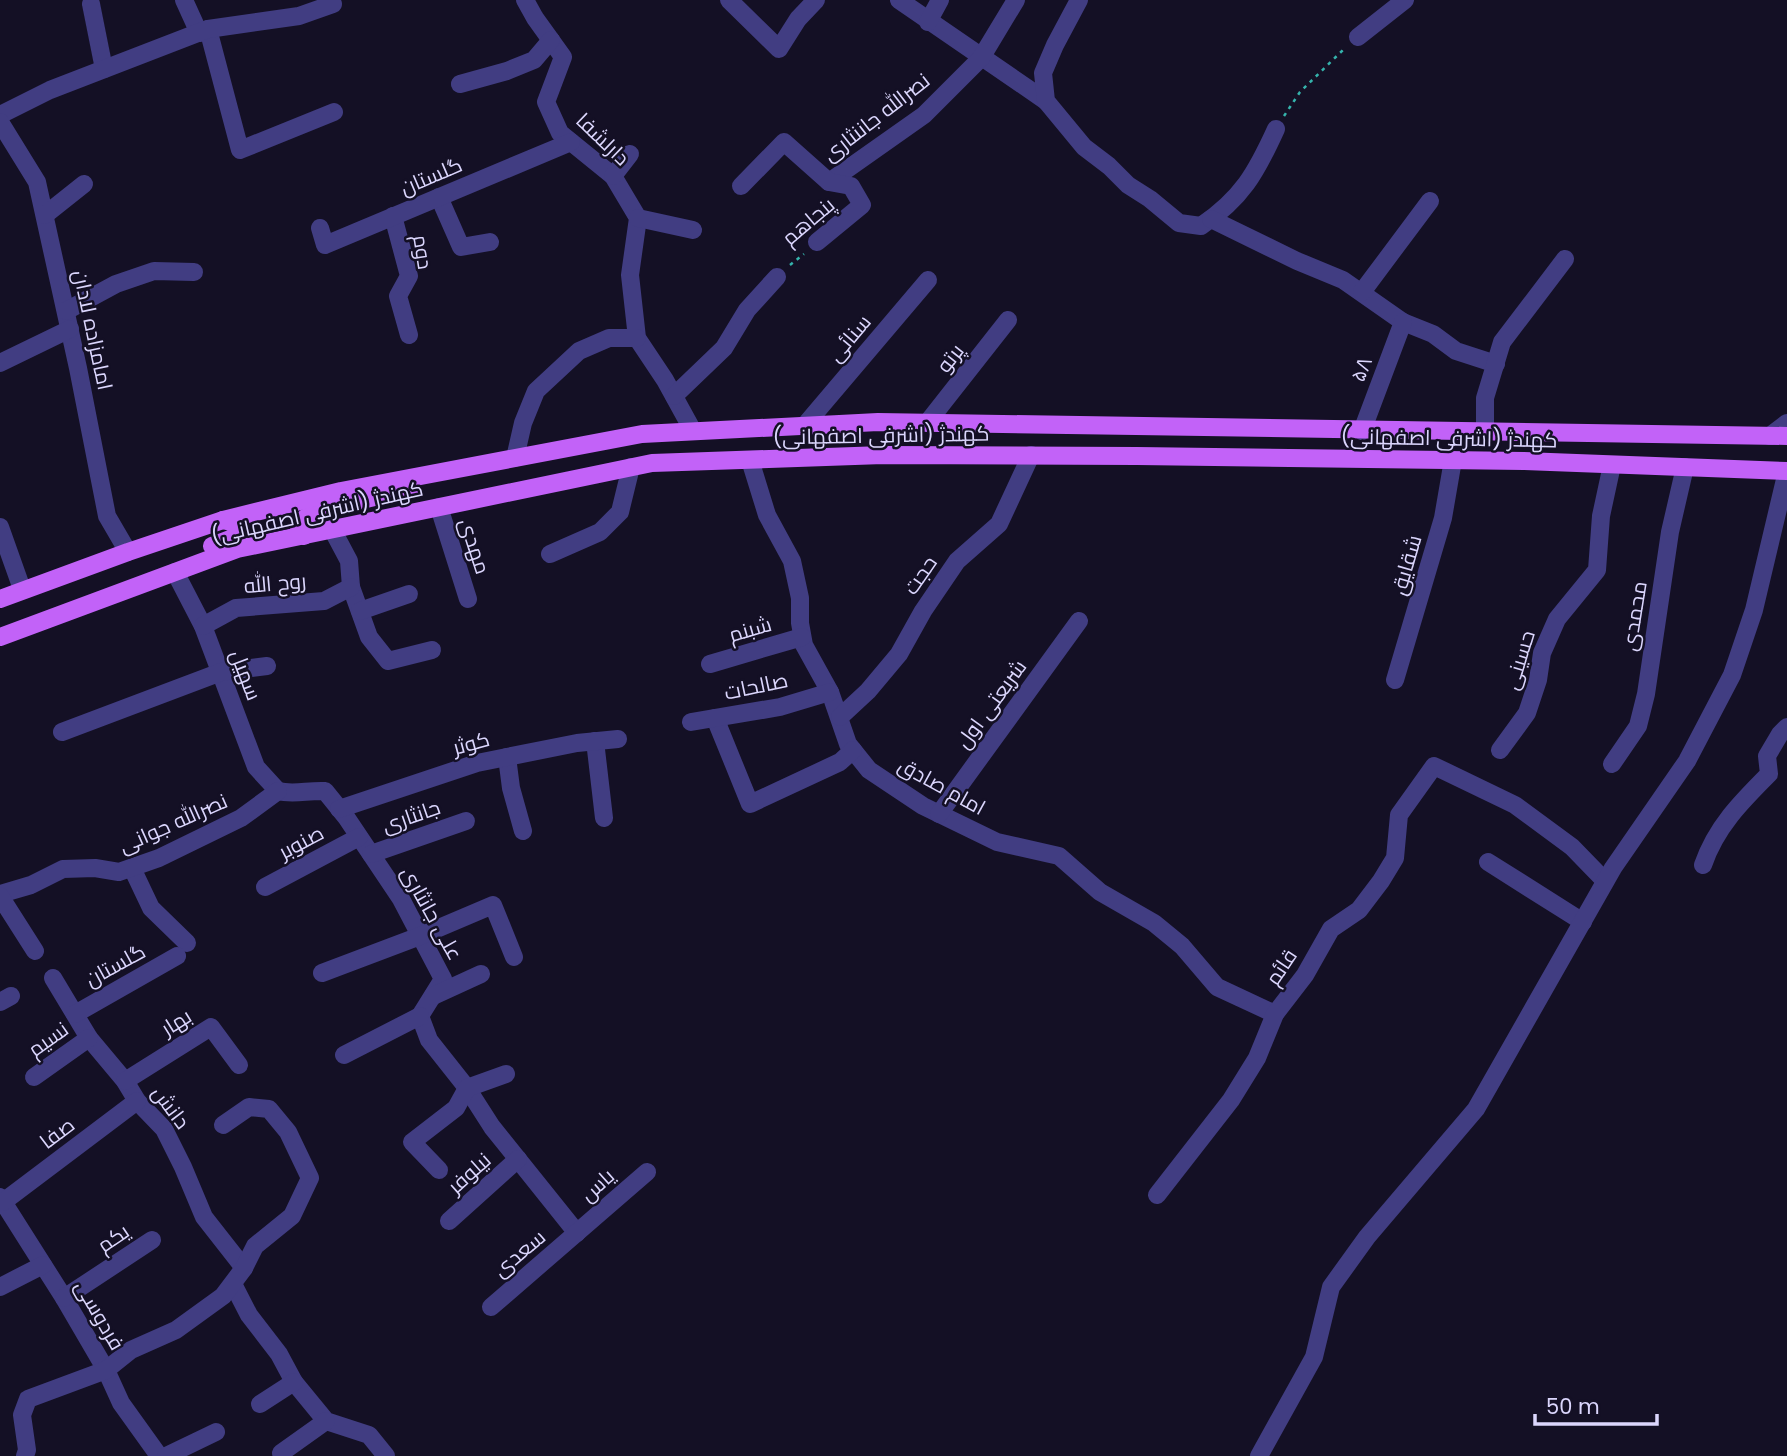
<svg xmlns="http://www.w3.org/2000/svg" width="1787" height="1456" font-family="Poppins,Cairo,sans-serif">
  <style>
    .lines { fill: none; stroke-linecap: round; stroke-linejoin: round }
    .path { stroke: #35b3ac; stroke-width: 2.5; stroke-dasharray: 3.5 5; stroke-linecap: butt }
    .minor { stroke: #413d82; stroke-width: 18 }
    .major { stroke: #c262f8; stroke-width: 18 }
    .labels { text-anchor: middle; dominant-baseline: central; stroke-width: 5; stroke-linejoin: round; paint-order: stroke }
    .street-label { font-size: 21px; fill: #dbd6fd; stroke: #141025 }
  </style>
  <rect width="100%" height="100%" fill="#141025"/>
  <g class="lines">
    <g class="path">
      <polyline points="1284,116 1300,92 1345,48"/>
      <polyline points="790,265 804,254"/>
    </g>
    <g class="minor">
      <polyline points="184,0 199,33"/>
      <polyline points="525,0 535,18 563,57 546,102 560,133 613,176 638,218 630,275 637,338 665,380 693,431"/>
      <polyline points="729,0 779,49 798,19 816,0"/>
      <polyline points="899,0 1046,101"/>
      <path d="M 1079,0 L 1055,45 L 1043,73 L 1046,101 L 1084,147 L 1109,166 L 1128,185 L 1150,199 L 1179,223 L 1201,226 C 1242,198 1256,173 1276,129"/>
      <polyline points="91,4 104,69"/>
      <polyline points="928,22 940,0"/>
      <polyline points="208,29 240,150 334,112"/>
      <polyline points="1358,37 1405,0"/>
      <polyline points="460,84 507,71 534,60 551,40"/>
      <polyline points="0,115 50,90 208,29 299,16 333,4 331,0"/>
      <polyline points="0,122 37,182 78,368 107,516 128,552"/>
      <polyline points="613,176 630,154"/>
      <polyline points="829,182 924,115 981,58 1016,0"/>
      <polyline points="741,186 784,142 829,182 851,186 862,205 817,242"/>
      <polyline points="439,197 461,247 490,242"/>
      <polyline points="45,215 84,184"/>
      <polyline points="393,216 409,276 398,296 409,335"/>
      <polyline points="638,218 693,230"/>
      <polyline points="1211,219 1297,261 1343,280 1403,322 1433,334 1456,351 1496,364"/>
      <polyline points="320,228 325,245 571,142"/>
      <polyline points="1362,292 1430,201"/>
      <polyline points="66,311 116,284 154,271 194,272"/>
      <polyline points="0,363 70,329"/>
      <polyline points="674,396 724,348 747,310 777,277"/>
      <polyline points="927,423 1008,320"/>
      <polyline points="805,425 928,280"/>
      <polyline points="1362,431 1403,322"/>
      <polyline points="1485,433 1485,398 1502,342 1565,259"/>
      <polyline points="1770,436 1787,423"/>
      <polyline points="515,458 523,423 536,391 579,351 609,338 637,338"/>
      <polyline points="750,460 767,515 792,561 800,598 800,623 804,645 830,692 848,744 869,770 923,806 997,842 1059,856 1100,892 1154,923 1182,946 1217,987 1275,1014"/>
      <polyline points="439,507 468,599"/>
      <polyline points="0,527 22,589"/>
      <polyline points="332,529 349,561 351,587 369,637 388,661 432,650"/>
      <polyline points="550,554 600,532 620,512 631,467"/>
      <polyline points="175,572 203,626 256,767 278,791"/>
      <polyline points="360,611 409,594"/>
      <polyline points="203,626 236,608 324,601 351,587"/>
      <polyline points="710,664 802,637"/>
      <polyline points="1395,680 1443,518 1453,460"/>
      <polyline points="840,717 868,691 899,654 923,611 957,561 999,524 1031,455"/>
      <polyline points="715,718 750,804 840,762 853,750"/>
      <polyline points="691,722 780,707 830,692"/>
      <polyline points="62,732 221,672 267,666"/>
      <polyline points="595,741 604,818"/>
      <polyline points="1500,750 1527,713 1538,680 1542,653 1557,619 1597,570 1601,516 1612,465"/>
      <polyline points="507,757 511,788 523,831"/>
      <polyline points="1612,764 1638,726 1646,694 1670,532 1685,467"/>
      <path d="M 278,791 C 294,795 308,790 325,791 L 346,817 L 401,899 L 443,979 L 420,1016 L 429,1040 L 467,1088 L 492,1127 L 577,1233"/>
      <polyline points="339,809 477,763 577,743 618,739"/>
      <polyline points="939,814 1079,621"/>
      <polyline points="371,854 466,821"/>
      <polyline points="1488,862 1583,922"/>
      <path d="M 1703,865 C 1716,827 1741,802 1769,774 L 1767,756 L 1780,734 L 1787,727"/>
      <polyline points="132,868 151,908 187,943"/>
      <polyline points="265,887 359,837"/>
      <polyline points="0,894 31,885 63,869 95,868 119,872 159,858 241,818 278,791"/>
      <polyline points="0,896 35,951"/>
      <polyline points="322,973 420,936 493,905 514,957"/>
      <polyline points="53,978 89,1038 125,1081 137,1101 164,1129 183,1167 204,1217 244,1268"/>
      <polyline points="433,996 481,974"/>
      <polyline points="0,1002 11,996"/>
      <polyline points="75,1014 177,956"/>
      <polyline points="344,1055 420,1016"/>
      <polyline points="34,1077 89,1038"/>
      <polyline points="125,1081 211,1027 239,1065"/>
      <polyline points="439,1170 412,1142 456,1108 467,1088 506,1074"/>
      <polyline points="1157,1195 1231,1100 1257,1058 1275,1014 1305,975 1331,929 1359,910 1381,881 1395,858 1399,815 1434,766 1515,805 1572,847 1605,881"/>
      <polyline points="0,1197 64,1298 106,1370 121,1403 159,1456"/>
      <polyline points="3,1202 137,1101"/>
      <polyline points="449,1221 518,1159"/>
      <polyline points="233,1284 249,1315 279,1354 294,1382 326,1421 369,1435 386,1456"/>
      <polyline points="0,1287 43,1265"/>
      <polyline points="64,1298 152,1240"/>
      <polyline points="491,1307 647,1172"/>
      <polyline points="260,1404 294,1382"/>
      <polyline points="281,1453 326,1421"/>
      <polyline points="25,1456 27,1450 22,1415 28,1399 106,1370 131,1350 176,1330 223,1296 244,1268 255,1246 292,1216 310,1178 288,1132 269,1109 249,1107 223,1125"/>
      <polyline points="166,1456 216,1432"/>
      <polyline points="1259,1456 1314,1357 1331,1287 1367,1237 1476,1109 1613,868 1687,761 1732,675 1754,610 1787,471"/>
    </g>
    <g class="major">
      <polyline points="304,536 299,527 305,518 316,511 412,488"/>
      <polyline points="212,546 233,538 237,533 235,523 223,520"/>
      <polyline points="0,599 128,552 223,520 341,491 642,434 878,422 1787,436"/>
      <polyline points="0,637 237,549 652,463 883,455 1137,456 1524,461 1787,471"/>
    </g>
  </g>
  <g class="labels">
    <g class="street-label">
      <text transform="translate(876 117) rotate(-38)">نصرالله جاننثاری</text>
      <text transform="translate(603 139) rotate(44)">دارلشفا</text>
      <text transform="translate(431 176) rotate(-23)">گلستان</text>
      <text transform="translate(808 221) rotate(-40)">پنجاهم</text>
      <text transform="translate(423 252) rotate(81)">دوم</text>
      <text transform="translate(93 330) rotate(78)">امامزاده لادان</text>
      <text transform="translate(849 338) rotate(-50)">سنائی</text>
      <text transform="translate(950 358) rotate(-52)">پرتو</text>
      <text transform="translate(1361 369) rotate(-69)">۵۸</text>
      <text transform="translate(881 435) rotate(-1)">کهندژ (اشرفی اصفهانی)</text>
      <text transform="translate(1449 438) rotate(1)">کهندژ (اشرفی اصفهانی)</text>
      <text transform="translate(317 512) rotate(-13)">کهندژ (اشرفی اصفهانی)</text>
      <text transform="translate(475 546) rotate(72)">مهدی</text>
      <text transform="translate(1406 565) rotate(-74)">شقایق</text>
      <text transform="translate(920 575) rotate(-55)">حجت</text>
      <text transform="translate(275 583) rotate(-5)">روح الله</text>
      <text transform="translate(1634 616) rotate(-81)">محمدی</text>
      <text transform="translate(750 629) rotate(-16)">شبنم</text>
      <text transform="translate(1519 660) rotate(-73)">حسینی</text>
      <text transform="translate(246 675) rotate(69)">سهیل</text>
      <text transform="translate(756 686) rotate(-12)">صالحات</text>
      <text transform="translate(991 704) rotate(-54)">شریعتی اول</text>
      <text transform="translate(471 743) rotate(-15)">کوثر</text>
      <text transform="translate(942 786) rotate(29)">امام صادق</text>
      <text transform="translate(411 816) rotate(-19)">جانثاری</text>
      <text transform="translate(173 823) rotate(-24)">نصرالله جوانی</text>
      <text transform="translate(301 842) rotate(-28)">صنوبر</text>
      <text transform="translate(432 913) rotate(61)">علی جانثاری</text>
      <text transform="translate(115 965) rotate(-29)">گلستان</text>
      <text transform="translate(1281 967) rotate(-56)">قائم</text>
      <text transform="translate(176 1022) rotate(-32)">بهار</text>
      <text transform="translate(48 1039) rotate(-35)">نسیم</text>
      <text transform="translate(171 1107) rotate(53)">دانش</text>
      <text transform="translate(57 1133) rotate(-37)">صفا</text>
      <text transform="translate(469 1173) rotate(-42)">نیلوفر</text>
      <text transform="translate(597 1185) rotate(-42)">یاس</text>
      <text transform="translate(113 1238) rotate(-34)">یکم</text>
      <text transform="translate(519 1253) rotate(-40)">سعدی</text>
      <text transform="translate(100 1315) rotate(60)">فردوسی</text>
    </g>
  </g>
  <path d="M1535 1414v10h122v-10" fill="none" stroke="#dbd6fd" stroke-width="3.5"/>
  <text x="1546" y="1414" font-size="21" fill="#dbd6fd" stroke="#141025" stroke-width="5" paint-order="stroke">50 m</text>
</svg>
